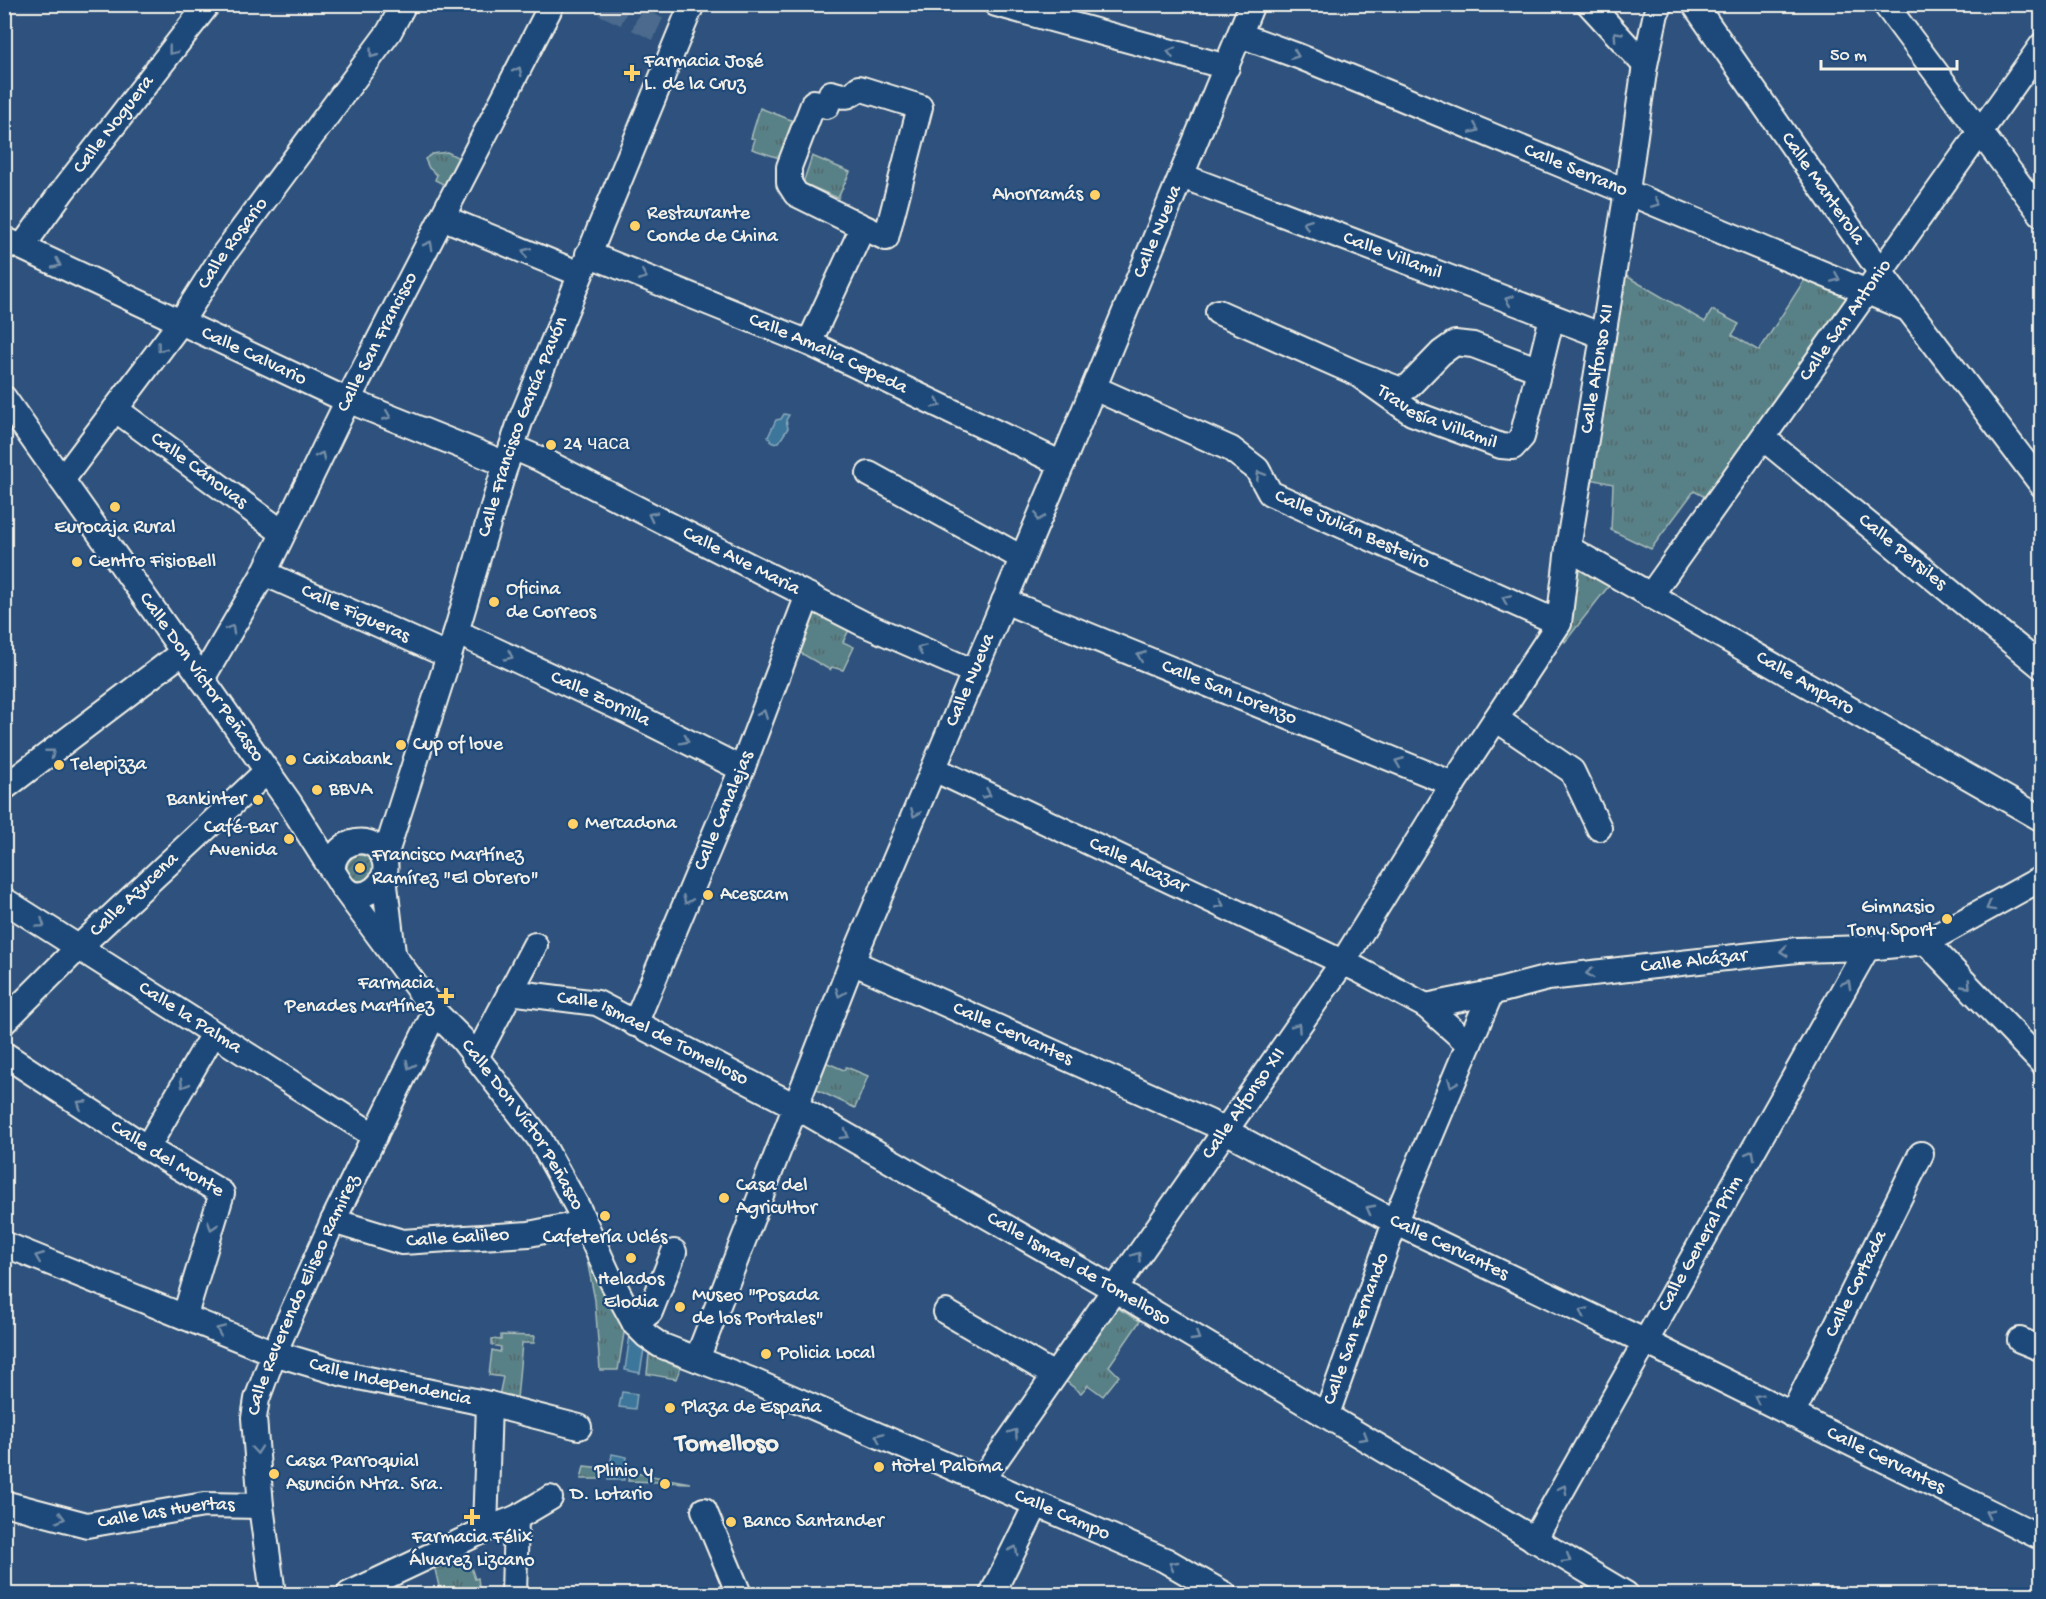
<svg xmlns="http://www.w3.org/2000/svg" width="2046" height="1599" font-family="'Gochi Hand',sans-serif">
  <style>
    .grass { fill: url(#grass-tufts); stroke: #a6b9b8; stroke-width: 1.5 }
    .garden { fill: url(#garden-furrows); stroke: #a6b9b8; stroke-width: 1.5 }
    .water { fill: #3e769b; stroke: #87a7ba; stroke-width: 1.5 }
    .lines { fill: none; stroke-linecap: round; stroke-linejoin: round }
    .minor-tunnel { stroke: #4c6a8d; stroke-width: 24; stroke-dasharray: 24 12; stroke-linecap: butt }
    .minor-casing { stroke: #f4f1e8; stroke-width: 28 }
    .minor { stroke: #1f4a7a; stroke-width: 24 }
    .oneway { stroke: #748da6 }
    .poi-dot { fill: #ffd166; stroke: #1f4a7a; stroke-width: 2 }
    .labels { text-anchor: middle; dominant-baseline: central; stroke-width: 4.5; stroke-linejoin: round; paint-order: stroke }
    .poi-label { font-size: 20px; fill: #f4f1e8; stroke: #1f4a7a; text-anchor: start }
    .street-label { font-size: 20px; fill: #f4f1e8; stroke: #1f4a7a }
    .district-label { font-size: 26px; font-weight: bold; fill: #f4f1e8; stroke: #1f4a7a }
  </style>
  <defs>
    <pattern id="grass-tufts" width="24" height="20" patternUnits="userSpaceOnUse" patternTransform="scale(1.5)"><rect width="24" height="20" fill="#598187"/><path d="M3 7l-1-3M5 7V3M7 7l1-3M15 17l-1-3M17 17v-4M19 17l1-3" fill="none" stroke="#52676a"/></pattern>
    <pattern id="garden-furrows" width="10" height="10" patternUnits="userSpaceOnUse" patternTransform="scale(1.5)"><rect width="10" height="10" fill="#598187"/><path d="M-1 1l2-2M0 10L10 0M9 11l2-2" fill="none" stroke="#52676a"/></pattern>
  </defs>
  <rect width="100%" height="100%" fill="#2e527d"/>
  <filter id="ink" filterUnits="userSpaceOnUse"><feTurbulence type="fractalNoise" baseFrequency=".0167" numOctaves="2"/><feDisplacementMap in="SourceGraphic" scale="12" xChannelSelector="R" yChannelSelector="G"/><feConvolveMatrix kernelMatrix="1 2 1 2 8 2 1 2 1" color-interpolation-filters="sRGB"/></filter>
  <g filter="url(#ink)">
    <g class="grass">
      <polygon points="760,108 799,123 785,160 752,149 755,139 751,138"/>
      <polygon points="447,152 461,159 447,186 435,180 437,175 429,168 425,159 432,154"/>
      <polygon points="812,156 850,172 838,198 803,183"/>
      <polygon points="1621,273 1705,322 1712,310 1739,324 1732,335 1759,351 1805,279 1847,297 1707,498 1694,491 1651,549 1611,530 1613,484 1586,478"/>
      <polygon points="1568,548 1611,583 1565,642 1559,623"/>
      <polygon points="817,611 850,628 843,642 854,647 843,670 832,667 830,670 799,652 813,613"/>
      <polygon points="823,1061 844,1070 846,1067 868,1076 855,1108 813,1088"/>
      <polygon points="586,1255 625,1327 618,1370 600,1370 595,1300"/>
      <polygon points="1114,1306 1140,1321 1109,1366 1119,1376 1103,1396 1088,1385 1081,1393 1063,1379"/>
      <polygon points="501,1335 535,1336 534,1343 522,1343 517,1399 499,1396 503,1377 489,1375 492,1350 500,1352 501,1347 492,1345 492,1339 501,1340"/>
      <polygon points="649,1354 680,1368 676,1379 647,1374"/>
      <polygon points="584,1466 602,1468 600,1479 581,1479"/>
      <polygon points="630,1472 690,1483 628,1481"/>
      <polygon points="465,1549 475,1579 478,1578 480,1594 446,1594 446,1591 440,1591 434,1565"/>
    </g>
    <circle class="garden" cx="360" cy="868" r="13"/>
    <g class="water">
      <polygon points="784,414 789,415 786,420 788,428 779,442 772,443 768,437 776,420 781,419"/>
      <polygon points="630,1335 644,1349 640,1373 625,1370"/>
      <polygon points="622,1392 637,1394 635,1409 619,1407"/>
      <polygon points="612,1454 627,1457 624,1480 608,1480"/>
    </g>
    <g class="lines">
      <polyline class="minor-tunnel" points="604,4 658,29"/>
      <g class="minor-casing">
        <g id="minor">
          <polyline points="996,4 1227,67"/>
          <polyline points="1589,4 1645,65"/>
          <path id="s1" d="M 1694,4 L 1881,273 L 2042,485"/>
          <polyline points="1885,4 2042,215"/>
          <path id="s2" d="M 1240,35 L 1298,56 L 1394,95 L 1908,309"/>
          <path id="s3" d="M 1182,176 L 1603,336"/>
          <polyline points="444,218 580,274"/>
          <path id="s4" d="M 4,239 L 340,397 L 506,464"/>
          <path id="s5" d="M 22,247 L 61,193 L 208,4"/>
          <path id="s6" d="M 588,254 L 809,343 L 1062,464"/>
          <path id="s7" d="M 1218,312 L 1356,373 L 1412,413 L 1501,446 L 1513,447 L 1522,437 L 1539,370 L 1473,345 L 1455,343 L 1441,353 L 1408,387 L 1399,389 L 1356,373"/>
          <path d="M 809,343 L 863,227 L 886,238 L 920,107 L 859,88 C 849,98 844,97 831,93 L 827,106 L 814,102 L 789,167 L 789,183 L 796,194 L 863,227"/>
          <polyline points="1539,370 1552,317"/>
          <path id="s8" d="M 1094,388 L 1231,449 L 1257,469 L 1270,493 L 1559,623"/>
          <path id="s9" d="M 4,398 L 289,802 L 342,886 C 361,908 395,882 383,856 C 370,829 330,843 333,871"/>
          <path id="s10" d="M 115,409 L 283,533"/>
          <path id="s11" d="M 1763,438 L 2042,667"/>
          <path id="s12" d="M 512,447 L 540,459 L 862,623 L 974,672"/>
          <polyline points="869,474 1022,558"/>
          <path id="s13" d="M 62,480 L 180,323 L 224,254 L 389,32 L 404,4"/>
          <path id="s14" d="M 1568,548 L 2042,819"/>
          <path id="s15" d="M 264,573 L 449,656"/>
          <path id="s16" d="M 1650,596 L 2042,45"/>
          <path id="s17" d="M 1004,601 L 1453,784"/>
          <path id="s18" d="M 456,632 L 626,711 L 742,769"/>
          <path id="s19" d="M 202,679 L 264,573 L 348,400 L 552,4"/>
          <polyline points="1496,719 1572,771 1599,828"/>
          <path id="s20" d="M 934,769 L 1359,970 L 1426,1006 L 1469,1044 L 1399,1211 L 1327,1414"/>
          <polyline points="4,788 183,652"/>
          <path id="s21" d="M 384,859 L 449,656 L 503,473 L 520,422 L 692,4"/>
          <polyline points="384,877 393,953"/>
          <path id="s22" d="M 342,886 L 435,1012 L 462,1039 L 539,1138 L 578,1208 L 608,1274 L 635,1324 L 647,1336 L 660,1345 L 751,1380 L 1165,1560 L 1224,1594"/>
          <path id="s23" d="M 4,900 L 375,1136"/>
          <polyline points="1926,942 2042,1063"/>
          <path id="s24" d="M 852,962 L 1209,1122 L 1395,1222 L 1646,1342 L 2042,1538"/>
          <path id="s25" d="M 510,992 L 597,1003 L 795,1106 L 1114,1289 L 1626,1594"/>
          <path id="s26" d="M 1426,1006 L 1491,993 L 1548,978 L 1797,950 L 1867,948 L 1926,942 L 2042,878"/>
          <path id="s27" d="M 4,1022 L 78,948 L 267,771"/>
          <path id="s28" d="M 635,1024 L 742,769 L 808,595"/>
          <polyline points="1469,1044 1491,993"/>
          <path id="s29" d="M 4,1054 L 147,1148 L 222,1193 L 185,1315"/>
          <polyline points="474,1056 480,1050 535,945"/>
          <polyline points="147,1148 213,1034"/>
          <path id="s30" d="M 333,1221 L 402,1242 L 529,1234 L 584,1223"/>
          <path id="s31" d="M 4,1244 L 274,1353 L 344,1374 L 489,1404 L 579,1427"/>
          <polyline points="946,1312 1054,1375"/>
          <polyline points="635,1324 650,1312 674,1252"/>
          <polyline points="2020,1340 2042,1349"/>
          <path id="s32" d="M 697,1359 L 852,962 L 1062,464 L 1252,4"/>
          <path id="s33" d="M 1792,1415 L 1921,1154"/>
          <path id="s34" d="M 981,1481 L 1343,962 L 1453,784 L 1559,623 L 1568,548 L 1627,191 L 1645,65 L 1656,13 L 1661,4"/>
          <path id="s35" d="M 4,1503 L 87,1525 L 204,1505 L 261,1506"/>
          <polyline points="704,1510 739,1594"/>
          <polyline points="485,1530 489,1404"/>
          <path id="s36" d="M 1534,1540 L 1867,948"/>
          <path id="s37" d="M 273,1594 L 261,1506 L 254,1418 L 257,1399 L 274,1353 L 333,1221 L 435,1012"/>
          <polyline points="349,1594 485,1530 516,1518 550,1498"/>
          <polyline points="514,1594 516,1518"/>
          <polyline points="992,1594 1036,1505"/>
        </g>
      </g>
      <use href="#minor" class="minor"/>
    </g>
    <defs><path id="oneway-chevron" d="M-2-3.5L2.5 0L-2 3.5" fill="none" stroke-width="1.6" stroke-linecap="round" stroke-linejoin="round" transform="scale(1.5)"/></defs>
    <g class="oneway">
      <use href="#oneway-chevron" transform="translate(1617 35) rotate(-133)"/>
      <use href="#oneway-chevron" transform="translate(172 51) rotate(128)"/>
      <use href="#oneway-chevron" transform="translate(1171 52) rotate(-165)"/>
      <use href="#oneway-chevron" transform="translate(373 54) rotate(127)"/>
      <use href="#oneway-chevron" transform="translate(1295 55) rotate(21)"/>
      <use href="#oneway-chevron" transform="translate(518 71) rotate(-63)"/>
      <use href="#oneway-chevron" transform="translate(1475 129) rotate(23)"/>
      <use href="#oneway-chevron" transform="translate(1656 203) rotate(23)"/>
      <use href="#oneway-chevron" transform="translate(1307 224) rotate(-159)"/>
      <use href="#oneway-chevron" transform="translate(429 245) rotate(-62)"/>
      <use href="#oneway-chevron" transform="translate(526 252) rotate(-157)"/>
      <use href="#oneway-chevron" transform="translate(57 264) rotate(25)"/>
      <use href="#oneway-chevron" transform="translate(643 276) rotate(22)"/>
      <use href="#oneway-chevron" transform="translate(1836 278) rotate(23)"/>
      <use href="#oneway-chevron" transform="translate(1509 300) rotate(-159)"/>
      <use href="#oneway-chevron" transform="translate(161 348) rotate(127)"/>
      <use href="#oneway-chevron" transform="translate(937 404) rotate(26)"/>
      <use href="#oneway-chevron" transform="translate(387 416) rotate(22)"/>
      <use href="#oneway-chevron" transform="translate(321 456) rotate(-64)"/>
      <use href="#oneway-chevron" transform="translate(1260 475) rotate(-122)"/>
      <use href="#oneway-chevron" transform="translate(652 516) rotate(-153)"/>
      <use href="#oneway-chevron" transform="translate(1039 517) rotate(113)"/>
      <use href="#oneway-chevron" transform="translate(1506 599) rotate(-156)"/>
      <use href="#oneway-chevron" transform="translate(231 629) rotate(-60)"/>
      <use href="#oneway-chevron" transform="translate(921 649) rotate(-156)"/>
      <use href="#oneway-chevron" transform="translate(509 656) rotate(25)"/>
      <use href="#oneway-chevron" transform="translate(1141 656) rotate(-158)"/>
      <use href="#oneway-chevron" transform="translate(763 714) rotate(-69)"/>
      <use href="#oneway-chevron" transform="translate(685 740) rotate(27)"/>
      <use href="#oneway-chevron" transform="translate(51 753) rotate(-38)"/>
      <use href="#oneway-chevron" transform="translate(1399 762) rotate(-158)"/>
      <use href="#oneway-chevron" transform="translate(987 794) rotate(25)"/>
      <use href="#oneway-chevron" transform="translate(915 813) rotate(113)"/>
      <use href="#oneway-chevron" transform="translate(687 900) rotate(113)"/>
      <use href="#oneway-chevron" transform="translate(1220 904) rotate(25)"/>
      <use href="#oneway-chevron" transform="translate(1990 907) rotate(151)"/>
      <use href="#oneway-chevron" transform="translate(41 924) rotate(34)"/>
      <use href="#oneway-chevron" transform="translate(1784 951) rotate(174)"/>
      <use href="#oneway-chevron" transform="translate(1590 973) rotate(174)"/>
      <use href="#oneway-chevron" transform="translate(1847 984) rotate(-61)"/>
      <use href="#oneway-chevron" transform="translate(1967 985) rotate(46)"/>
      <use href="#oneway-chevron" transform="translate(840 993) rotate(112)"/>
      <use href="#oneway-chevron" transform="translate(1297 1027) rotate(-55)"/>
      <use href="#oneway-chevron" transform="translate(410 1065) rotate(116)"/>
      <use href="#oneway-chevron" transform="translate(1452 1083) rotate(113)"/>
      <use href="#oneway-chevron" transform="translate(184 1084) rotate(120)"/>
      <use href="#oneway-chevron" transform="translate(81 1104) rotate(-147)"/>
      <use href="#oneway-chevron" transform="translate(845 1135) rotate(30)"/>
      <use href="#oneway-chevron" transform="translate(1751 1154) rotate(-61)"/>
      <use href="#oneway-chevron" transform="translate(1370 1209) rotate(-152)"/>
      <use href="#oneway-chevron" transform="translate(212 1226) rotate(107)"/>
      <use href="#oneway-chevron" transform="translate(1137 1256) rotate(-55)"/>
      <use href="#oneway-chevron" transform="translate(39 1257) rotate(-158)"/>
      <use href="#oneway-chevron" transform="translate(1583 1312) rotate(-155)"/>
      <use href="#oneway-chevron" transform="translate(220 1330) rotate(-157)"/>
      <use href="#oneway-chevron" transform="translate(1196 1337) rotate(31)"/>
      <use href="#oneway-chevron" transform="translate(1758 1398) rotate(-153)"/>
      <use href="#oneway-chevron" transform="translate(1014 1433) rotate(-55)"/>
      <use href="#oneway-chevron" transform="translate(879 1437) rotate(-156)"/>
      <use href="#oneway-chevron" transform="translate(1364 1437) rotate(31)"/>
      <use href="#oneway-chevron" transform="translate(257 1450) rotate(85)"/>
      <use href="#oneway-chevron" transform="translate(1563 1489) rotate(-61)"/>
      <use href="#oneway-chevron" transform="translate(1989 1513) rotate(-154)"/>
      <use href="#oneway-chevron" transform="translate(61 1518) rotate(15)"/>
      <use href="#oneway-chevron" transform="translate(1014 1550) rotate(-63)"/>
      <use href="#oneway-chevron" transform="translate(1567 1559) rotate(31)"/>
      <use href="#oneway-chevron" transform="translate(1173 1565) rotate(-150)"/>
    </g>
  </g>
  <g class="poi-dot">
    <path d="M629 64h6v6h6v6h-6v6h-6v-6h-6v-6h6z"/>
    <circle cx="1095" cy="195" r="6"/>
    <circle cx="635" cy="226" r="6"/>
    <circle cx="551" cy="445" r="6"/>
    <circle cx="115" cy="507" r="6"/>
    <circle cx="77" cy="562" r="6"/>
    <circle cx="494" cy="602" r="6"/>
    <circle cx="401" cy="745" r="6"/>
    <circle cx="291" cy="760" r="6"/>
    <circle cx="59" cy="765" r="6"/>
    <circle cx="317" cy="790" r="6"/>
    <circle cx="258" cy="800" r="6"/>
    <circle cx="573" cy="824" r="6"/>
    <circle cx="289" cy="839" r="6"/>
    <circle cx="360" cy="868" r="6"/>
    <circle cx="708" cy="895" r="6"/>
    <circle cx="1947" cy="919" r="6"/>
    <path d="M443 987h6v6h6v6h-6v6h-6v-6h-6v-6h6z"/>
    <circle cx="724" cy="1198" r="6"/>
    <circle cx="605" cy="1216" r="6"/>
    <circle cx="631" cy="1258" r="6"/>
    <circle cx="680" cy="1307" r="6"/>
    <circle cx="766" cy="1354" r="6"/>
    <circle cx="670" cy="1408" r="6"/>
    <circle cx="879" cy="1467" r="6"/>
    <circle cx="274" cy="1474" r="6"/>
    <circle cx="665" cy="1484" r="6"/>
    <path d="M469 1508h6v6h6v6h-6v6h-6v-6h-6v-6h6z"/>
    <circle cx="731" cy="1522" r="6"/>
  </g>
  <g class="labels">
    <g class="poi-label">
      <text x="644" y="62">Farmacia José<tspan x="644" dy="23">L. de la Cruz</tspan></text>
      <text x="1083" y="195" text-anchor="end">Ahorramás</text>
      <text x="647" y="214">Restaurante<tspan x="647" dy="23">Conde de China</tspan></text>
      <text x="563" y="445">24 часа</text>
      <text x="115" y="528" text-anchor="middle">Eurocaja Rural</text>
      <text x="89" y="562">Centro FisioBell</text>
      <text x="506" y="590">Oficina<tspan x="506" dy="23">de Correos</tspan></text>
      <text x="413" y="745">Cup of love</text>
      <text x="303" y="760">Caixabank</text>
      <text x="71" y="765">Telepizza</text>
      <text x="329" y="790">BBVA</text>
      <text x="246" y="800" text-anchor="end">Bankinter</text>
      <text x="585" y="824">Mercadona</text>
      <text x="277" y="828" text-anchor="end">Café-Bar<tspan x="277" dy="23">Avenida</tspan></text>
      <text x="372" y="856">Francisco Martínez<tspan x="372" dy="23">Ramírez "El Obrero"</tspan></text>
      <text x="720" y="895">Acescam</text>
      <text x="1935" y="908" text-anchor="end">Gimnasio<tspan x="1935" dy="23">Tony Sport</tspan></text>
      <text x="434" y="984" text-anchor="end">Farmacia<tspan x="434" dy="23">Penades Martínez</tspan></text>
      <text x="736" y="1186">Casa del<tspan x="736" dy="23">Agricultor</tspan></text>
      <text x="605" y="1238" text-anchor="middle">Cafetería Uclés</text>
      <text x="631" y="1280" text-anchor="middle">Helados<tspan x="631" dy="23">Elodia</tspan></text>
      <text x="692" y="1296">Museo "Posada<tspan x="692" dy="23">de los Portales"</tspan></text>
      <text x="778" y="1354">Policia Local</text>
      <text x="682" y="1408">Plaza de España</text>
      <text x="286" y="1462">Casa Parroquial<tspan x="286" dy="23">Asunción Ntra. Sra.</tspan></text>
      <text x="891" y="1467">Hotel Paloma</text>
      <text x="653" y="1472" text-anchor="end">Plinio y<tspan x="653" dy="23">D. Lotario</tspan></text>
      <text x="743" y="1522">Banco Santander</text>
      <text x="472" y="1538" text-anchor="middle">Farmacia Félix<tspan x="472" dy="23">Álvarez Lizcano</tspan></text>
    </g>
    <g class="street-label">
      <text stroke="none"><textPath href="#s5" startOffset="153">Calle Noguera</textPath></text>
      <text stroke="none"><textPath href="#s2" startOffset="362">Calle Serrano</textPath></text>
      <text stroke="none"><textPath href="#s1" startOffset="225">Calle Manterola</textPath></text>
      <text stroke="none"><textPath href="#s32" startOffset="1218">Calle Nueva</textPath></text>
      <text stroke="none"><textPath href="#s13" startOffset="292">Calle Rosario</textPath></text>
      <text stroke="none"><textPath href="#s3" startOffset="225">Calle Villamil</textPath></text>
      <text stroke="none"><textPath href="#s16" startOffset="338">Calle San Antonio</textPath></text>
      <text stroke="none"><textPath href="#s19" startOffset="380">Calle San Francisco</textPath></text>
      <text stroke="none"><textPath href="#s6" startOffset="260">Calle Amalia Cepeda</textPath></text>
      <text stroke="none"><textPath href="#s4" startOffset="276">Calle Calvario</textPath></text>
      <text stroke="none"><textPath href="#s34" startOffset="1292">Calle Alfonso XII</textPath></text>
      <text stroke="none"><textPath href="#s7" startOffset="244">Travesía Villamil</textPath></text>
      <text stroke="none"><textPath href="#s21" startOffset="454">Calle Francisco García Pavón</textPath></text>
      <text stroke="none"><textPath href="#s10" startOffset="104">Calle Cánovas</textPath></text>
      <text stroke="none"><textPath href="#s8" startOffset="300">Calle Julián Besteiro</textPath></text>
      <text stroke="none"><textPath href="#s11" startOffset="180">Calle Persiles</textPath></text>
      <text stroke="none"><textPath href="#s12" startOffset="256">Calle Ave Maria</textPath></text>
      <text stroke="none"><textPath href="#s15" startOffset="100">Calle Figueras</textPath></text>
      <text stroke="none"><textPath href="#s9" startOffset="342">Calle Don Víctor Peñasco</textPath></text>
      <text stroke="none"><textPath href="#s32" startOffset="732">Calle Nueva</textPath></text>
      <text stroke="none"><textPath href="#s14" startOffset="273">Calle Amparo</textPath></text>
      <text stroke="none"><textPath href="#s17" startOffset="243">Calle San Lorenzo</textPath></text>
      <text stroke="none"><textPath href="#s18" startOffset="159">Calle Zorrilla</textPath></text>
      <text stroke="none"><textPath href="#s28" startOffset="231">Calle Canalejas</textPath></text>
      <text stroke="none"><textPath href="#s20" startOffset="226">Calle Alcazar</textPath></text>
      <text stroke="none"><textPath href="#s27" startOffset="182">Calle Azucena</textPath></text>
      <text stroke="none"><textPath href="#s26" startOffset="272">Calle Alcázar</textPath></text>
      <text stroke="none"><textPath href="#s23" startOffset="220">Calle la Palma</textPath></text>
      <text stroke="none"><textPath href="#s24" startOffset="176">Calle Cervantes</textPath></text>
      <text stroke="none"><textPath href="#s25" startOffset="152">Calle Ismael de Tomelloso</textPath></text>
      <text stroke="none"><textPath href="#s34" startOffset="460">Calle Alfonso XII</textPath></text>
      <text stroke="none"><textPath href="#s22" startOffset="300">Calle Don Víctor Peñasco</textPath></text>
      <text stroke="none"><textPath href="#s29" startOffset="194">Calle del Monte</textPath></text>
      <text stroke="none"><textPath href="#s30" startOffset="128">Calle Galileo</textPath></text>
      <text stroke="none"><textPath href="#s36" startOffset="340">Calle General Prim</textPath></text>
      <text stroke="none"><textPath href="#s24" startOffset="662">Calle Cervantes</textPath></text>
      <text stroke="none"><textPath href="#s25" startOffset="638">Calle Ismael de Tomelloso</textPath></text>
      <text stroke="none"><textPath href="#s33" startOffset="146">Calle Cortada</textPath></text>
      <text stroke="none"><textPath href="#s37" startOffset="310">Calle Reverendo Eliseo Ramirez</textPath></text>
      <text transform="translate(1357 1329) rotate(-70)">Calle San Fernando</text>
      <text stroke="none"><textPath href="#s31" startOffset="411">Calle Independencia</textPath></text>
      <text stroke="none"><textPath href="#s24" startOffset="1148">Calle Cervantes</textPath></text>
      <text stroke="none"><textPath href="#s35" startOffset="166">Calle las Huertas</textPath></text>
      <text stroke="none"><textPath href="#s22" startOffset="999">Calle Campo</textPath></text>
    </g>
    <g class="district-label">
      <text x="727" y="1445">Tomelloso</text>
    </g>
  </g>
  <rect width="2046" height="1599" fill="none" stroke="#1f4a7a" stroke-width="24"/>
  <rect x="12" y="12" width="2022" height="1575" fill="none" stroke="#f4f1e8" stroke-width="2" filter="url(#ink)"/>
  <path d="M1821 60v9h136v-9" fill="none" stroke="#f4f1e8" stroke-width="3"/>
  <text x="1830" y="60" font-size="18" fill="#f4f1e8" stroke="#1f4a7a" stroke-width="4.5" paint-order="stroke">50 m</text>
</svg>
